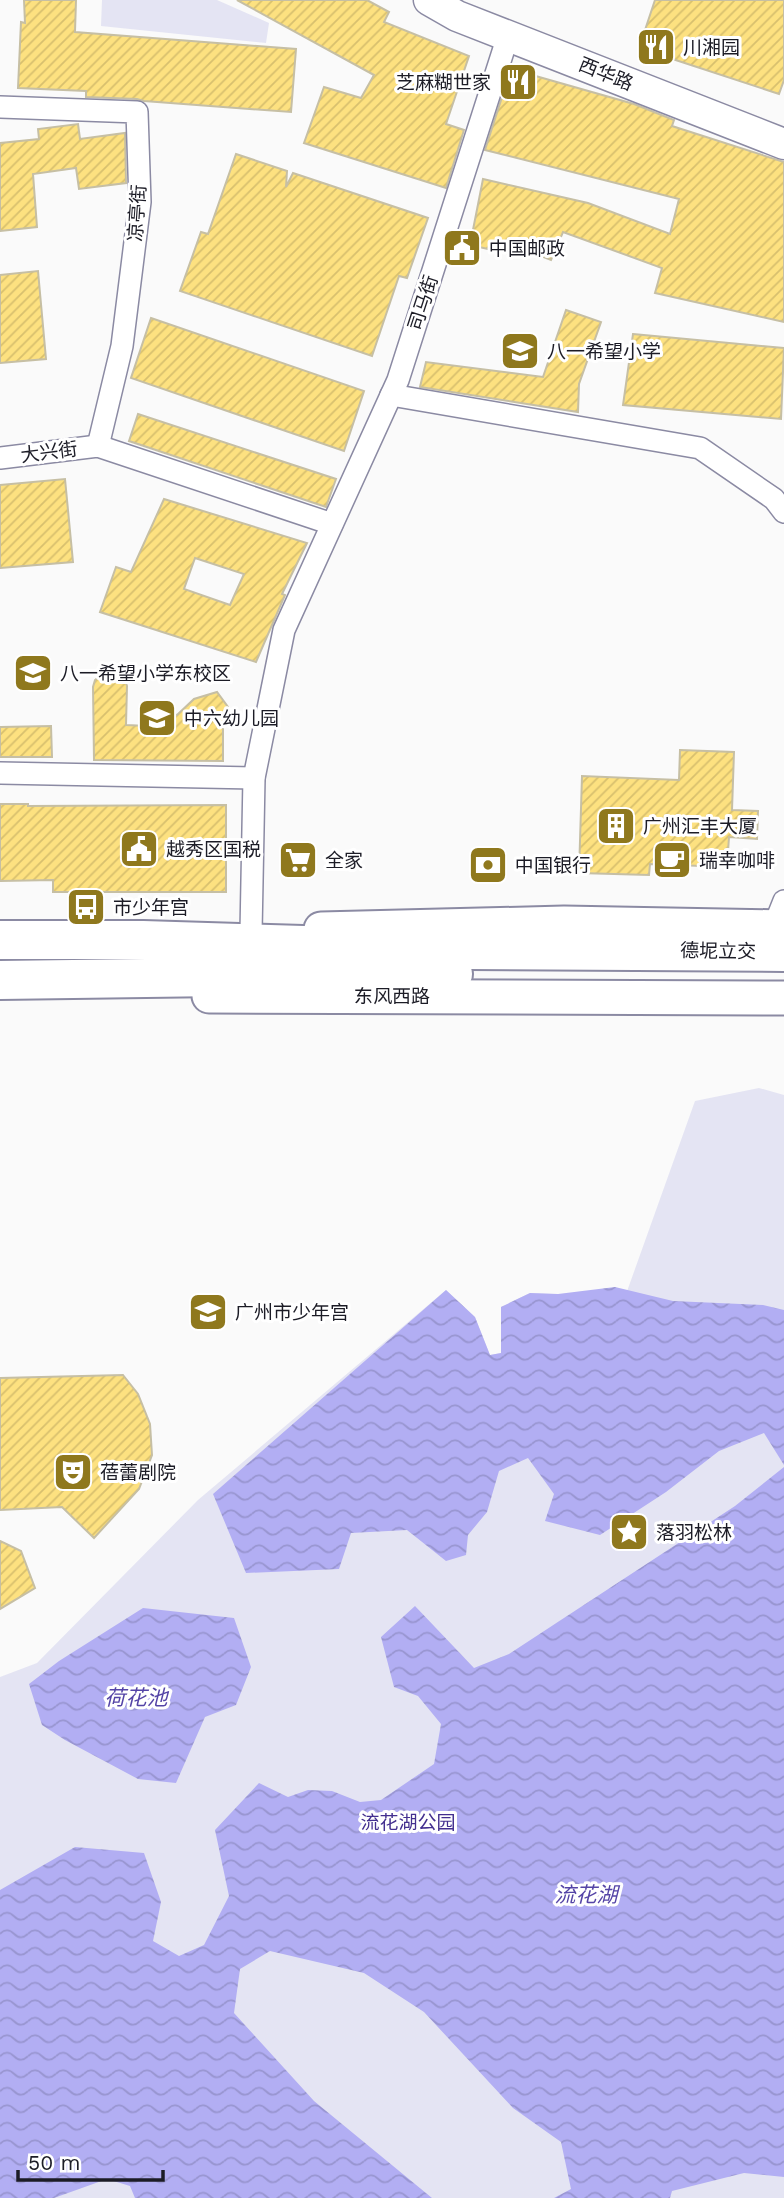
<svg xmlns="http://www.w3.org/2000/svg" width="784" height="2198" font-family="'Work Sans','Noto Sans SC',sans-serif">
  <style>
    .green { fill: #e4e4f3 }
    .water { fill: url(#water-waves) }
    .building { fill: url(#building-hatch); stroke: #c6bfa4; stroke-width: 2; fill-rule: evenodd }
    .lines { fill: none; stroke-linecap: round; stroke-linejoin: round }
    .street-casing { stroke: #8b8aa3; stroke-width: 24 }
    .secondary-casing { stroke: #8b8aa3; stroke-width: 33 }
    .primary-casing { stroke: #8b8aa3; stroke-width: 37 }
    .highway-casing { stroke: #8b8aa3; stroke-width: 42 }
    .street { stroke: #fff; stroke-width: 21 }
    .secondary { stroke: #fff; stroke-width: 30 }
    .primary { stroke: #fff; stroke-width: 33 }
    .highway { stroke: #fff; stroke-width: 38 }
    .labels { text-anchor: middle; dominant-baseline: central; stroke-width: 6; stroke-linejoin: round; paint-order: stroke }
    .poi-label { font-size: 19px; fill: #1c1c26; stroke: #fff; text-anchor: start }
    .street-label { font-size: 19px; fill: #1c1c26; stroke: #fff }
    .park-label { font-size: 19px; fill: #432f8f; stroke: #fff }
    .water-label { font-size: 21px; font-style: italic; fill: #5444a6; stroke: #fff }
  </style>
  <defs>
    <pattern id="water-waves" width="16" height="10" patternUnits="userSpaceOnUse" patternTransform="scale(1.75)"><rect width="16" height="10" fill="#b2aef3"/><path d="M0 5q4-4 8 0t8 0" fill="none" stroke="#9895d0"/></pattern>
    <pattern id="building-hatch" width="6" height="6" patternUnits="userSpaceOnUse" patternTransform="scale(1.75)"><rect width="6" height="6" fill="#fde180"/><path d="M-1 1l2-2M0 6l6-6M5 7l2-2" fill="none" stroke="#d8c06e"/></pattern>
  </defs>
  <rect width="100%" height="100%" fill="#fafafa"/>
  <g class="green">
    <polygon points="102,0 217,0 269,23 266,43 101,26"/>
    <polygon points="759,1088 784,1095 784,2198 0,2198 0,1677 37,1663 198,1500 446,1290 475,1317 490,1355 501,1353 501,1307 530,1293 625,1297 695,1101"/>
  </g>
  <g class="water">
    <polygon points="615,1287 673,1301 763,1305 784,1310 784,1465 764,1433 719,1451 666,1492 600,1535 545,1521 554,1494 528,1458 499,1471 487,1512 468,1535 466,1555 446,1561 407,1530 351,1533 339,1569 246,1573 213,1494 446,1290 475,1317 490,1355 501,1353 501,1307 530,1293 558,1294"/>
    <polygon points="784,1467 784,2177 744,2173 672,2191 670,2198 554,2198 571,2189 561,2142 513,2108 424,2012 364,1973 270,1951 240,1969 234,2013 314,2101 432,2198 135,2198 130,2186 107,2179 54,2198 0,2198 0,1890 75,1847 144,1853 161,1902 153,1941 179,1956 204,1945 229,1896 215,1830 259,1783 288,1797 308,1790 332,1791 360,1802 381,1800 434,1764 441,1724 418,1696 394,1687 381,1637 415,1606 474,1668 509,1654 735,1506"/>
    <polygon points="143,1608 234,1618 251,1667 236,1705 205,1717 176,1783 138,1779 65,1740 42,1725 29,1684 59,1661"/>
  </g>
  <g class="building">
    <polygon points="24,0 76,0 75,32 296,49 291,112 144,101 137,99 86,97 86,91 18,88 21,22 25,23"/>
    <polygon points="237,0 367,0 389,12 384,22 469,56 446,124 464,130 446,188 304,143 324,87 361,98 374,75"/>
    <polygon points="655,0 784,0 784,80 779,94 639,48"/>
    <polygon points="511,69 634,104 674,120 672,126 784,162 784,322 655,293 662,268 563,232 551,260 508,243 506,253 470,245 483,179 588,203 670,234 679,199 485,150"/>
    <polygon points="78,124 80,139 125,133 126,183 79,189 76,168 33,174 37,227 0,231 0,143 39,139 38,129"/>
    <polygon points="236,154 287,171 286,187 293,173 428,218 407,278 399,276 372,356 180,291 201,232 208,234"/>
    <polygon points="38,271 46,359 0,363 0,275"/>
    <polygon points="566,310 601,322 579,384 578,412 420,387 426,362 543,377"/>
    <polygon points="151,318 364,391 344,451 131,378"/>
    <polygon points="633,334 784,348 781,419 623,405"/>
    <polygon points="138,414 336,479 326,507 129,441"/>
    <polygon points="65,479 73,562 0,568 0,485"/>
    <path d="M 164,499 L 307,543 L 282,594 L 285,595 L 256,662 L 100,612 L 116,567 L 131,572 ZM 195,558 L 244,574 L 230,605 L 184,589 Z"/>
    <polygon points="114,672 124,678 127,686 126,725 170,727 172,714 177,715 194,699 217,692 228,707 223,721 223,761 94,760 93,687 95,680 100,676"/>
    <polygon points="51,726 52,757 0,757 0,727"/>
    <polygon points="680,750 734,752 732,810 758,811 757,839 729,837 727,867 650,864 649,875 579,873 582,776 679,780"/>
    <polygon points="0,804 28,804 28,806 226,805 226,892 53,892 53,880 0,881"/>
    <polygon points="123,1375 138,1394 150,1424 152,1455 139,1489 94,1538 62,1507 0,1510 0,1378"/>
    <polygon points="0,1541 21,1551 35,1588 0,1609"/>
  </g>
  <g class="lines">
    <g class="street-casing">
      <g id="street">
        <polyline points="0,107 137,112 140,202 122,346 98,446"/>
        <polyline points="391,395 700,448 774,499 784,512"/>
        <polyline points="0,458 98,446 332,524"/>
        <polyline points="0,773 254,778"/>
        <polyline points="774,926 784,901"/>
        <polyline points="251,932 254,778 284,630 398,380 508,36"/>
      </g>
    </g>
    <g class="secondary-casing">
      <polyline id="secondary" points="429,0 457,16 784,144"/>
    </g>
    <g class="primary-casing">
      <g id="primary">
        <polyline points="321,929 564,923 784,927"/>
        <polyline points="209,996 784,998"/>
      </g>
    </g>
    <g class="highway-casing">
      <g id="highway">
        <polyline points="0,940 143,940 469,950 784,952"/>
        <polyline points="0,980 453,974"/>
      </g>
    </g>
    <use href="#street" class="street"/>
    <use href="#secondary" class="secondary"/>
    <use href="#primary" class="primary"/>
    <use href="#highway" class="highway"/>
  </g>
  <defs>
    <g id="restaurant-square" transform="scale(2.0125)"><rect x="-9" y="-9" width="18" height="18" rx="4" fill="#8f781d" stroke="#fff"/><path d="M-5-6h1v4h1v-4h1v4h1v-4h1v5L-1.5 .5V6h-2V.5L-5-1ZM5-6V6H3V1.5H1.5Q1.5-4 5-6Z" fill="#fff"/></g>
    <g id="civic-square" transform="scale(2.0125)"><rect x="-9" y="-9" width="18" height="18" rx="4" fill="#8f781d" stroke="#fff"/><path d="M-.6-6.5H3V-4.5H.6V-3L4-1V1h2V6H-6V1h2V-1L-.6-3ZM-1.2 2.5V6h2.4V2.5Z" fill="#fff"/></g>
    <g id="school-square" transform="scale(2.0125)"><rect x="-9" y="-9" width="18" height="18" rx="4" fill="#8f781d" stroke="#fff"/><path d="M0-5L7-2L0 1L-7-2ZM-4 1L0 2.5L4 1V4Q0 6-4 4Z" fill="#fff"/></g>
    <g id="building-square" transform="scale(2.0125)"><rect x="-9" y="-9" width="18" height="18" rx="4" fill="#8f781d" stroke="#fff"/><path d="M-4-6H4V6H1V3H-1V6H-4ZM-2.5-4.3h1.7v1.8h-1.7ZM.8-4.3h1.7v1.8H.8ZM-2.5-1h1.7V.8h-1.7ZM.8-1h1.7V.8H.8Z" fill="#fff"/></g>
    <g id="supermarket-square" transform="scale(2.0125)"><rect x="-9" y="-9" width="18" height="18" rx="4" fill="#8f781d" stroke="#fff"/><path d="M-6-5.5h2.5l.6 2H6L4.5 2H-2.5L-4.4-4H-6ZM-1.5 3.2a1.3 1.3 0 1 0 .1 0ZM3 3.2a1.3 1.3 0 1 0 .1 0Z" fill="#fff"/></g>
    <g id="cafe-square" transform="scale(2.0125)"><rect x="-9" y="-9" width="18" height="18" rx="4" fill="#8f781d" stroke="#fff"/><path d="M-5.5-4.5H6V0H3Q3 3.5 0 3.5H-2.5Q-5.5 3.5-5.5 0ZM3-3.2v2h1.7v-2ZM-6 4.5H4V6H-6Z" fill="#fff"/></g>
    <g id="bank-square" transform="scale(2.0125)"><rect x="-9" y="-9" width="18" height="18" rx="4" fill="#8f781d" stroke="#fff"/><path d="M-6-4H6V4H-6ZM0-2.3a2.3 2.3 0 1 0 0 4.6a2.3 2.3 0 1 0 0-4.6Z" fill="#fff"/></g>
    <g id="bus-square" transform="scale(2.0125)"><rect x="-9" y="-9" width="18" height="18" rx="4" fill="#8f781d" stroke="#fff"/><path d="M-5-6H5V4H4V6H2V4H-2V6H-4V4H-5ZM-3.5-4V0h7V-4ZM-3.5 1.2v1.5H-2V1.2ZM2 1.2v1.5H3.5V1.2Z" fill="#fff"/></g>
    <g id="theatre-square" transform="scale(2.0125)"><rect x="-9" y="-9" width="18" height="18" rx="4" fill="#8f781d" stroke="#fff"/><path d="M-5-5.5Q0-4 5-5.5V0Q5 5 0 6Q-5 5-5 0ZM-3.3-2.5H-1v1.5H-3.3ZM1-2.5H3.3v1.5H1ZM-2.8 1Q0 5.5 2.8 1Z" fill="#fff"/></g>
    <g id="sight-square" transform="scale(2.0125)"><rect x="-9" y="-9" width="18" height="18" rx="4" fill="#8f781d" stroke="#fff"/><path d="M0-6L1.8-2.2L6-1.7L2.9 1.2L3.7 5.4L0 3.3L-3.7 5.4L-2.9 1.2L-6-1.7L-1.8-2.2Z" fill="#fff"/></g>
  </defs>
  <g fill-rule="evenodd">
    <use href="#restaurant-square" x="656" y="47"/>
    <use href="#restaurant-square" x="518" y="82"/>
    <use href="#civic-square" x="462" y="248"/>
    <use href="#school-square" x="520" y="351"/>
    <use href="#school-square" x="33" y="673"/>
    <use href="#school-square" x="157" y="718"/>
    <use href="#building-square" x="616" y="826"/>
    <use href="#civic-square" x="139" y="849"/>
    <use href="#supermarket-square" x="298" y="860"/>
    <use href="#cafe-square" x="672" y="860"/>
    <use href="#bank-square" x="488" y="865"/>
    <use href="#bus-square" x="86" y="907"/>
    <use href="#school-square" x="208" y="1312"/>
    <use href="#theatre-square" x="73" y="1472"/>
    <use href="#sight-square" x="629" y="1532"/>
  </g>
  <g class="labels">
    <g class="poi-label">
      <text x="683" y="47">川湘园</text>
      <text x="491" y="82" text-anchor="end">芝麻糊世家</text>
      <text x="489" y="248">中国邮政</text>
      <text x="547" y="351">八一希望小学</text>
      <text x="60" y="673">八一希望小学东校区</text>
      <text x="184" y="718">中六幼儿园</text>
      <text x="643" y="826">广州汇丰大厦</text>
      <text x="166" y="849">越秀区国税</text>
      <text x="325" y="860">全家</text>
      <text x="699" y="860">瑞幸咖啡</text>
      <text x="515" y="865">中国银行</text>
      <text x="113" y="907">市少年宫</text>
      <text x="235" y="1312">广州市少年宫</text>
      <text x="100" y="1472">蓓蕾剧院</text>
      <text x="656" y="1532">落羽松林</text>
    </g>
    <g class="street-label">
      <text transform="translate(606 74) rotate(22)">西华路</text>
      <text transform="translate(137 213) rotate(-86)">凉亭街</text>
      <text transform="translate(423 303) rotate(-72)">司马街</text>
      <text transform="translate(49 452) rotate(-7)">大兴街</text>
      <text transform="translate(718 951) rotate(1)">德坭立交</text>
      <text x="392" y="996">东风西路</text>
    </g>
    <g class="park-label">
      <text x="408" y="1822">流花湖公园</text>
    </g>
    <g class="water-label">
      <text x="136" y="1697">荷花池</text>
      <text x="586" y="1894">流花湖</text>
    </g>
  </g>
  <path d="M18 2170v10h145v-10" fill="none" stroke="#1c1c26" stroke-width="3.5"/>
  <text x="28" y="2170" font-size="21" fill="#1c1c26" stroke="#ffffff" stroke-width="5" paint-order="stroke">50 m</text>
</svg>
